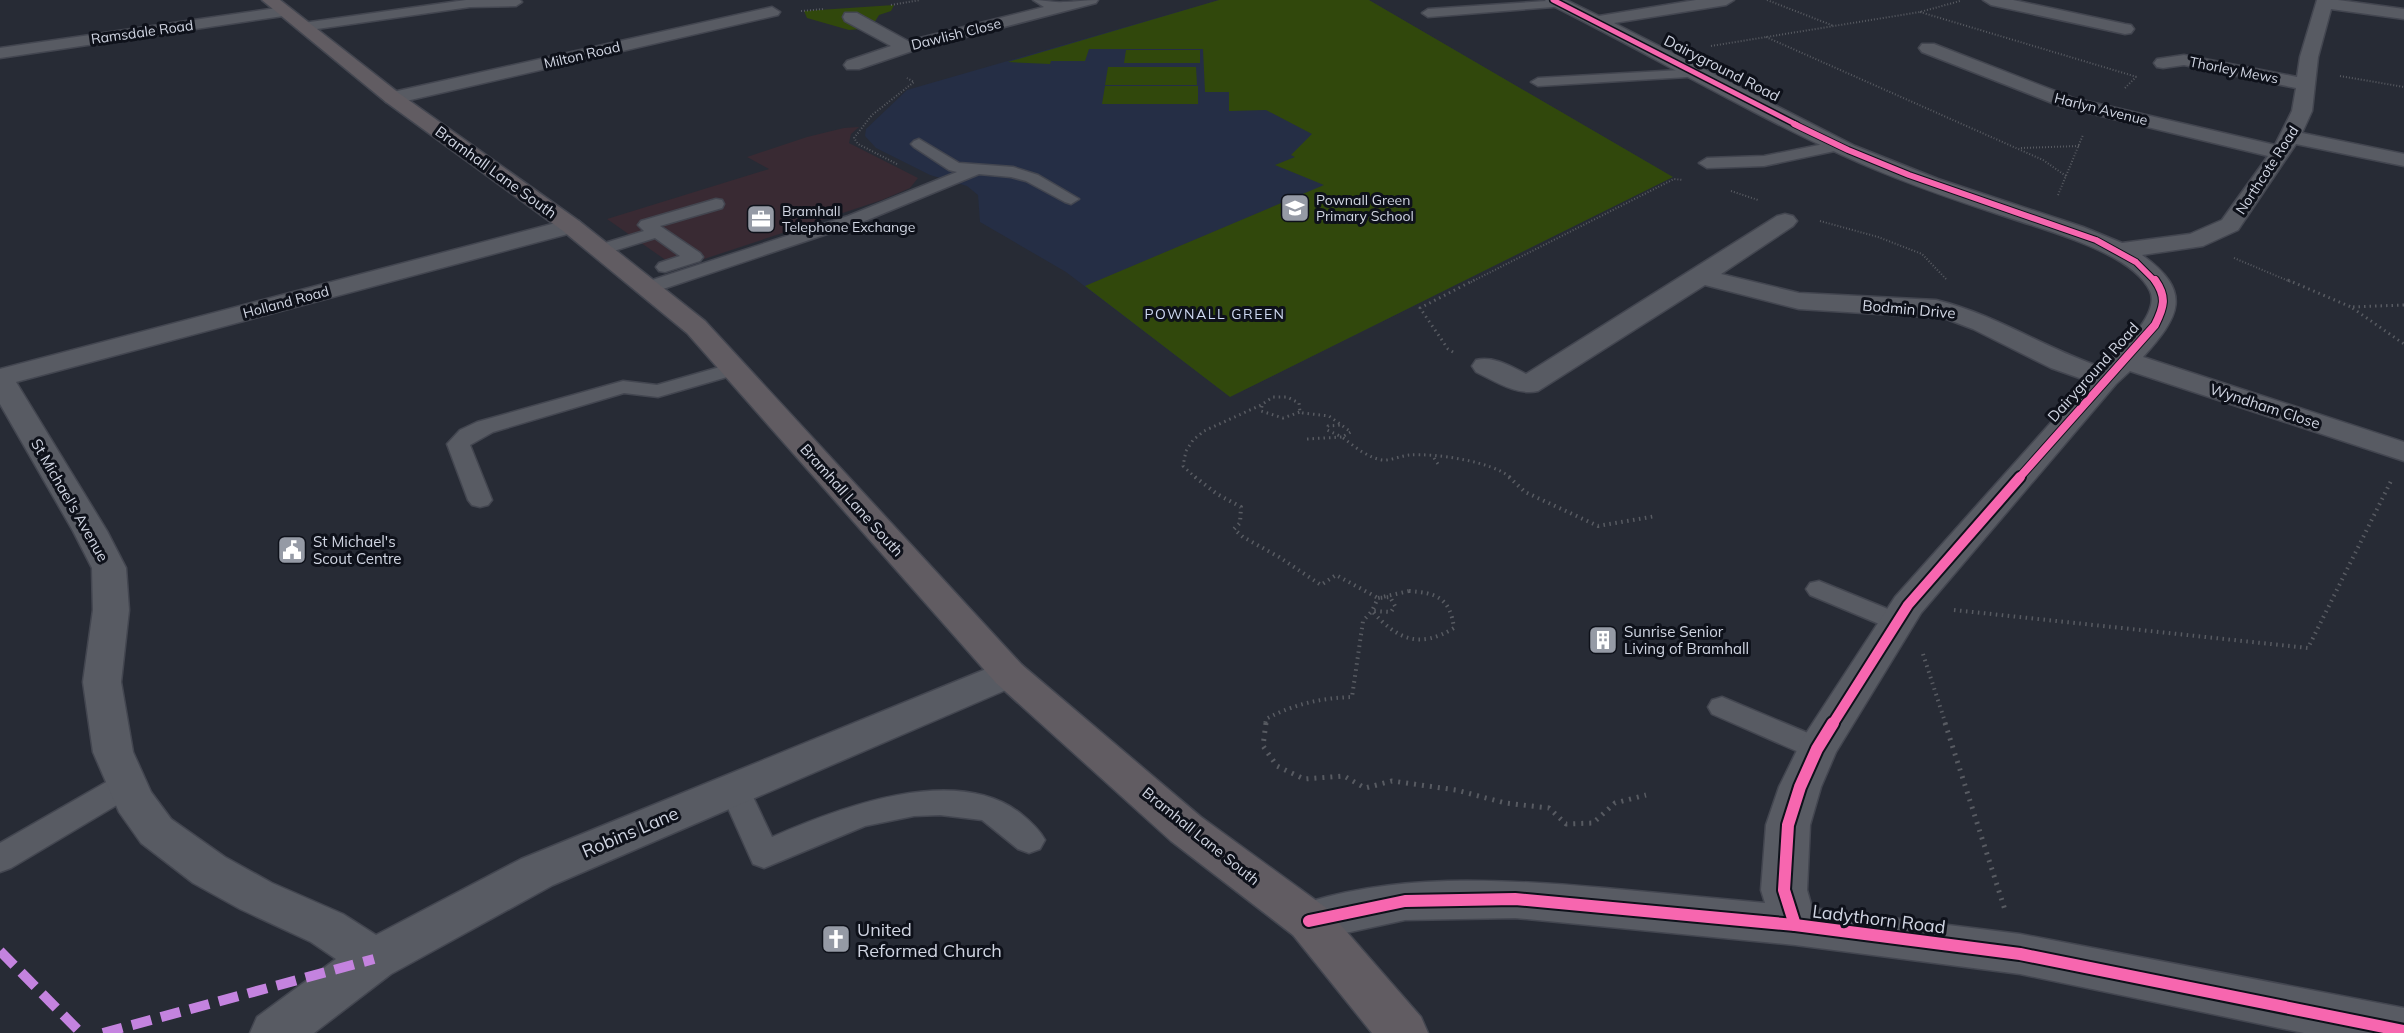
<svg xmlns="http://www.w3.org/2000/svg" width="2404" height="1033" font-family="Mulish,sans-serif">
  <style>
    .commercial { fill: #392a33 }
    .built { fill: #252e45 }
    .green { fill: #31480c }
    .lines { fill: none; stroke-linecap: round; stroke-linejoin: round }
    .lane-casing { stroke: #434650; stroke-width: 3 }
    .street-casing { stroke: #434650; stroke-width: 3 }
    .primary-casing { stroke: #434650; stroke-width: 3 }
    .path-far3 { stroke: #585b62; stroke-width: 2; stroke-dasharray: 1 2; stroke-linecap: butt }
    .path-far2 { stroke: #585b62; stroke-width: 3; stroke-dasharray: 1.5 4; stroke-linecap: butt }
    .path-far1 { stroke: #585b62; stroke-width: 4; stroke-dasharray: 1.5 4.5; stroke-linecap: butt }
    .path { stroke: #585b62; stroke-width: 5; stroke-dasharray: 2 6; stroke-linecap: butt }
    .lane { fill: #585b63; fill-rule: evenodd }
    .street { fill: #585b63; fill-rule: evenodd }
    .primary { fill: #615c62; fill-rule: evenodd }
    .quiet { stroke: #c483df; stroke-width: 10; stroke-dasharray: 20 10; stroke-linecap: butt }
    .cycleway-far4-casing { stroke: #0e111a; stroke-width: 8 }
    .cycleway-far3-casing { stroke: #0e111a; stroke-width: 8 }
    .cycleway-far2-casing { stroke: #0e111a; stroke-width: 10 }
    .cycleway-far1-casing { stroke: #0e111a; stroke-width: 14 }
    .cycleway-casing { stroke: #0e111a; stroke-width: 16 }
    .cycleway-far4 { stroke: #f766af; stroke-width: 5 }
    .cycleway-far3 { stroke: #f766af; stroke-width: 6 }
    .cycleway-far2 { stroke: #f766af; stroke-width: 8 }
    .cycleway-far1 { stroke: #f766af; stroke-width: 10 }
    .cycleway { stroke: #f766af; stroke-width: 12 }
    .labels { text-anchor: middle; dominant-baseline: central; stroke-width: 6; stroke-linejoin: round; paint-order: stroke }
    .far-street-label { font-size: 14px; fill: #d0d5e2; stroke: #0e111a }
    .far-poi-label { font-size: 14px; fill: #d0d5e2; stroke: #0e111a; text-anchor: start }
    .far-neighbourhood-label { font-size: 14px; letter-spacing: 1.5px; fill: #cdd7f1; stroke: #0e111a }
    .street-label { font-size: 15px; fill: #d0d5e2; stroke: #0e111a }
    .poi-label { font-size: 15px; fill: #d0d5e2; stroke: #0e111a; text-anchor: start }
    .near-street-label { font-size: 18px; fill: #d0d5e2; stroke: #0e111a }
    .near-poi-label { font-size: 18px; fill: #d0d5e2; stroke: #0e111a; text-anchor: start }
  </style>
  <rect width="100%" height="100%" fill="#272b35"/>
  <polygon class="commercial" points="859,127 851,134 849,143 918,178 910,188 882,200 677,268 607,219 769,169 747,157 807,137 844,128"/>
  <polygon class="built" points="1219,0 1369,0 1673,177 1230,397 1066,272 980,222 978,195 967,186 930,175 876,148 865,136 866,129 907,90"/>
  <g class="green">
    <polygon points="1219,0 1369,0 1673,177 1230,397 1085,286 1324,185 1275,165 1295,157 1291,155 1312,134 1266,110 1229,111 1229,92 1205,92 1203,49 1089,49 1085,61 1051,61 1050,64 1008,62"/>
    <polygon points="894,5 891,11 879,15 871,28 849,30 807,18 804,11"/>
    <polygon points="1126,50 1200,50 1200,63 1124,63"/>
    <polygon points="1108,67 1196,67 1197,85 1105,85"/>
    <polygon points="1105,86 1198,86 1198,104 1102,104"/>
  </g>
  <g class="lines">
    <g class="lane-casing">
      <g id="lane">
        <polygon points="466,0 520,0 522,2 516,6 470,7 303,31 297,27 303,23"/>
        <polygon points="1562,0 1568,4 1566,6 1428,17 1422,13 1428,9"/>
        <polygon points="1699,69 1704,70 1706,73 1704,76 1538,86 1531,82 1538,78"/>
        <polygon points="919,139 959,163 1013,167 1038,175 1079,199 1071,204 1065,202 1026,181 1011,177 979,174 860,223 654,292 640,292 638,288 640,284 848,216 957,172 949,170 914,147 911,144 914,141"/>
        <polygon points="1839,141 1847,146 1844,149 1764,166 1707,168 1699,163 1707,158 1764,156"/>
        <polygon points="716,199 722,200 724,204 722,208 660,226 700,253 703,257 700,261 665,272 659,271 656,267 659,263 680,256 655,238 601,255 595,254 592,250 595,246 644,231 638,225 641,221"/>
        <polygon points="734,363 741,365 744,369 741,373 658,397 624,393 493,432 470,445 492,500 488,505 480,507 472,505 468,500 447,444 460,430 477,422 623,381 657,385"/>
        <polygon points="1819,581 1905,616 1909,622 1905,628 1896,631 1810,595 1806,589 1810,583"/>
        <polygon points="1722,697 1827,741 1832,749 1827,757 1817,760 1712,714 1708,707 1712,700"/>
        <polygon points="126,773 137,777 141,785 137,793 11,868 0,872 0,843 115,777"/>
        <path d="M 734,776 L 745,780 L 772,837 C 838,808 955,763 1020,813 C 1030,821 1039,829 1045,840 L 1040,849 L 1029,853 L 1018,849 L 982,820 L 940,815 L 914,816 L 865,826 L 764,868 L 753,864 L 719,788 L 723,780 Z"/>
      </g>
    </g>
    <g class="street-casing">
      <g id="street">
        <path d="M 1033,0 C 1043,0 1054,3 1063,2 C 1074,2 1086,0 1098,0 L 1096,3 L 912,51 L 859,69 L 847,69 L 844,65 L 847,61 L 891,46 L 845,21 L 843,17 L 845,13 L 857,13 L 908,41 L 1044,7 Z"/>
        <path d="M 1545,0 L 1566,0 L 1599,16 L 1696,0 L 1734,0 L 1726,5 L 1614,23 L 1855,146 L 1938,179 L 2083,227 L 2122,243 L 2190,234 L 2222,220 L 2268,156 L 2060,106 L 1922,52 L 1919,48 L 1922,44 L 1934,44 L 2073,98 L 2275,145 L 2292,111 L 2296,88 L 2184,65 L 2163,68 L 2157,67 L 2154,63 L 2157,59 L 2184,55 L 2297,77 L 2300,57 L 2317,0 L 2338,0 L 2404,9 L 2404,19 L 2331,9 L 2318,57 L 2312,111 L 2302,133 L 2404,154 L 2404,166 L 2296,144 L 2238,230 L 2203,246 L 2142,255 C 2194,292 2179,317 2143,357 L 2404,442 L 2404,461 L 2130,371 L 2116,384 L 1921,613 L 1836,752 L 1821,787 L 1810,825 L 1807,890 L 1812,908 L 2020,934 L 2404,1008 L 2404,1033 L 2304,1033 L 2020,974 L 1795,945 L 1515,918 L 1405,920 L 1309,941 L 1293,935 L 1286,921 L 1293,907 C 1393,872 1501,879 1605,888 C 1659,893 1712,898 1765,903 L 1761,890 L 1766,825 L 1779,787 L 1803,738 L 1895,597 L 2088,381 L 2051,368 L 1973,329 L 1944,318 L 1799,309 L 1705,285 L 1538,391 C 1517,396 1495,381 1476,372 L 1472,366 L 1476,360 C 1494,356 1510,366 1526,374 L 1777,216 L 1785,214 L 1793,216 L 1797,221 L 1793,226 L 1721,274 L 1799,293 L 1936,300 C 1995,314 2044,348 2101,367 C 2117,353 2161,315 2150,291 C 2133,254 2052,232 2016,220 C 1957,201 1898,181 1842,155 C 1741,109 1646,52 1547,3 Z"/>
        <polygon points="1983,0 2013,0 2125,24 2131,25 2134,29 2131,33 2125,34 1991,5"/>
        <polygon points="284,7 290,9 292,12 290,15 0,58 0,48"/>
        <polygon points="772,7 780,12 778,15 393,104 386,102 383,98 386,94 393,92"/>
        <polygon points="571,219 579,221 583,226 579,231 16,382 107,531 126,568 129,610 121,682 133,752 151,792 171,819 225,857 272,883 343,914 376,935 521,859 996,665 1009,661 1022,665 1028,674 1022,683 553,885 391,974 314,1033 250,1033 257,1017 336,959 311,942 240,909 193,883 141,843 119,812 93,752 83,682 93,610 92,568 73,531 0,404 0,369"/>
      </g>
    </g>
    <g class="primary-casing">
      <polygon id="primary" points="262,0 280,0 400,94 579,221 705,321 1022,665 1201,817 1325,907 1421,1017 1428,1033 1372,1033 1293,935 1171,841 996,683 687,333 563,231 386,102"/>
    </g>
    <g class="path-far3">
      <polyline points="1767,0 1834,26"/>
      <polyline points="891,5 920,0"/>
      <polyline points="801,11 824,9"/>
      <polyline points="1920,12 2137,77"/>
      <polyline points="1766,37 2043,160 2066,176"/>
      <polyline points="1711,46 1920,12 1960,1"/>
      <polyline points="2340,76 2404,87"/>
      <polyline points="2125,88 2136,77"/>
      <polyline points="2021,148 2079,146"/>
      <polyline points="897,164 858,144 854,138 872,115 914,82 907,78"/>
      <polyline points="1731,191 1758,200"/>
      <polyline points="2058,195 2083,135"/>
      <polyline points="1820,221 1878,237 1922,254 1946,279"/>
      <polyline points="2234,258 2291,282"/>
      <polyline points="1471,282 1674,179 1683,180"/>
    </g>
    <g class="path-far2">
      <polyline points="2288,280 2351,307"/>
      <polyline points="2404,305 2351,307 2404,344"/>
      <polyline points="1453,352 1448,349 1420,308 1474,280"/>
      <polyline points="1262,406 1261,411 1283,418 1300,412"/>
      <polyline points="1307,439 1342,437 1327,430 1328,426 1341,425"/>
      <polyline points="1434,458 1440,467"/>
      <path d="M 1196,478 L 1183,466 L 1186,451 L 1193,440 L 1204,431 L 1261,405 L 1273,397 L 1287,397 L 1299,403 L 1300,412 L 1303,413 L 1329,416 L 1351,432 L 1342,437 C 1354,446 1366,457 1382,460 C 1390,461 1400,456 1409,455 C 1434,453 1492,461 1511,478"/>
    </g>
    <g class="path-far1">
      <path d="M 1195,477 L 1217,494 L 1241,507 L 1240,523 L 1234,529 L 1243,537 L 1279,557 L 1321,585 L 1336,575 L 1378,598 L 1390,597 L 1395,606 L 1391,612 L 1372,611 L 1363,621 L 1352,697 C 1321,698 1294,704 1266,719 L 1265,725"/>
      <polyline points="1509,477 1525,492 1598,526 1656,516"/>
      <path d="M 1409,591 C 1437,593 1450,598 1454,628 C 1419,649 1398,640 1372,611 L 1378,598 Z"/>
      <polyline points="1954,610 2308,648 2392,479"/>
      <polyline points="1923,654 1946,725"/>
    </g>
    <g class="path">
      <polyline points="1266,723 1263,746 1277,766 1304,779 1344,776 1365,788 1392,781 1456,790 1505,803 1549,808 1566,824 1593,823 1615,803 1646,795"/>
      <polyline points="1945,723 2005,910"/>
    </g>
    <use href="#lane" class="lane"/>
    <use href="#street" class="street"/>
    <use href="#primary" class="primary"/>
    <g class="quiet">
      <polyline points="0,951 81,1033"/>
      <polyline points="103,1033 374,959"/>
    </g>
    <g class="cycleway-far4-casing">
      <polyline id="cycleway-far4" points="1553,0 1797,125"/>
    </g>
    <g class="cycleway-far3-casing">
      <polyline id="cycleway-far3" points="1794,124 1848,150 1909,175 2096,240 2136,262 2156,282"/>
    </g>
    <g class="cycleway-far2-casing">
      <path id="cycleway-far2" d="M 2019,478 L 2155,325 C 2164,307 2167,297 2155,280"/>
    </g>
    <g class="cycleway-far1-casing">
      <polyline id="cycleway-far1" points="1832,725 1908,605 2020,477"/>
    </g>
    <g class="cycleway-casing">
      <g id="cycleway">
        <polyline points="1309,921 1405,901 1515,899 1795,925 2020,954 2404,1031"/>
        <polyline points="1795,925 1784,890 1788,825 1800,787 1817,749 1833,723"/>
      </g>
    </g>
    <use href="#cycleway-far4" class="cycleway-far4"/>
    <use href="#cycleway-far3" class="cycleway-far3"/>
    <use href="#cycleway-far2" class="cycleway-far2"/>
    <use href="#cycleway-far1" class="cycleway-far1"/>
    <use href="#cycleway" class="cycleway"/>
  </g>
  <defs>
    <g id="school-square" transform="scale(1.5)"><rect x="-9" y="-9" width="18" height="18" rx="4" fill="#959aa5" stroke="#0e111a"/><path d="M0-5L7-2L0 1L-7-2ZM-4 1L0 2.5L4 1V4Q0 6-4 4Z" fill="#fff"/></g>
    <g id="office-square" transform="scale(1.5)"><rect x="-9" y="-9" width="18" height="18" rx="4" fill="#959aa5" stroke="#0e111a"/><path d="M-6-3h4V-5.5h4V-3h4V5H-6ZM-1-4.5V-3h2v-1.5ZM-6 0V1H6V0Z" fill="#fff"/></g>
    <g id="civic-square" transform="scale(1.5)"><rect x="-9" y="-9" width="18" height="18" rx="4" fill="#959aa5" stroke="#0e111a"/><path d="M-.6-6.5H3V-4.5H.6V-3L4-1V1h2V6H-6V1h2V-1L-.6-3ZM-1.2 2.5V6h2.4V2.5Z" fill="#fff"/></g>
    <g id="building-square" transform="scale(1.5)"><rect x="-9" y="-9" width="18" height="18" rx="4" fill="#959aa5" stroke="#0e111a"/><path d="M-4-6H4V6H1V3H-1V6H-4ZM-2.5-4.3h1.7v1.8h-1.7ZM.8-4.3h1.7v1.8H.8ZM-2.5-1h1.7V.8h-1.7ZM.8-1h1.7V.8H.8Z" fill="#fff"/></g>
    <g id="church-square" transform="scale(1.5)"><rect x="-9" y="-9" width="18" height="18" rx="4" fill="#959aa5" stroke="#0e111a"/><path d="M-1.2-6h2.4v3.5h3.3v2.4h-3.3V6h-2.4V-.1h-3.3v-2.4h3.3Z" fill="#fff"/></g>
  </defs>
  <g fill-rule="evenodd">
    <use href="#school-square" x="1295" y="208"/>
    <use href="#office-square" x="761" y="219"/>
    <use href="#civic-square" x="292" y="550"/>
    <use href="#building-square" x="1603" y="640"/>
    <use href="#church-square" x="836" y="939"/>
  </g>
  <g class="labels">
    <g class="far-street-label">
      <text transform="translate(142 32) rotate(-8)">Ramsdale Road</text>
      <text transform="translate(956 34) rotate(-14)">Dawlish Close</text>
      <text transform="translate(582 55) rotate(-13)">Milton Road</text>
      <text transform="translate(2234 70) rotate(11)">Thorley Mews</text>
      <text transform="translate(2101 109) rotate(14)">Harlyn Avenue</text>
      <text transform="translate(2267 170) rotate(-57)">Northcote Road</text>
      <text transform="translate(286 302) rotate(-15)">Holland Road</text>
    </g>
    <g class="far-poi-label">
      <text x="1316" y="200">Pownall Green<tspan x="1316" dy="16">Primary School</tspan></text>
      <text x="782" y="211">Bramhall<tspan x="782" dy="16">Telephone Exchange</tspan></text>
    </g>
    <g class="far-neighbourhood-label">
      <text x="1215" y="314">POWNALL GREEN</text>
    </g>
    <g class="street-label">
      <text transform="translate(1722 68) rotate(27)">Dairyground Road</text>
      <text transform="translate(496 172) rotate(36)">Bramhall Lane South</text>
      <text transform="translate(1909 309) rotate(5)">Bodmin Drive</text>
      <text transform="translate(2093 372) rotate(-48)">Dairyground Road</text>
      <text transform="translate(2265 406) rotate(18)">Wyndham Close</text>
      <text transform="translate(70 500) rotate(60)">St Michael's Avenue</text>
      <text transform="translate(852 500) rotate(48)">Bramhall Lane South</text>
      <text transform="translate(1201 836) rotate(39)">Bramhall Lane South</text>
    </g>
    <g class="poi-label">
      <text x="313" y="541">St Michael's<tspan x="313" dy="17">Scout Centre</tspan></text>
      <text x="1624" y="631">Sunrise Senior<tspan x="1624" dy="17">Living of Bramhall</tspan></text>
    </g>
    <g class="near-street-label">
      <text transform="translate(630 832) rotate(-23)">Robins Lane</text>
      <text transform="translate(1879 919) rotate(7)">Ladythorn Road</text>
    </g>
    <g class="near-poi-label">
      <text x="857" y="929">United<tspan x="857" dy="21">Reformed Church</tspan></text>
    </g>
  </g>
</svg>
